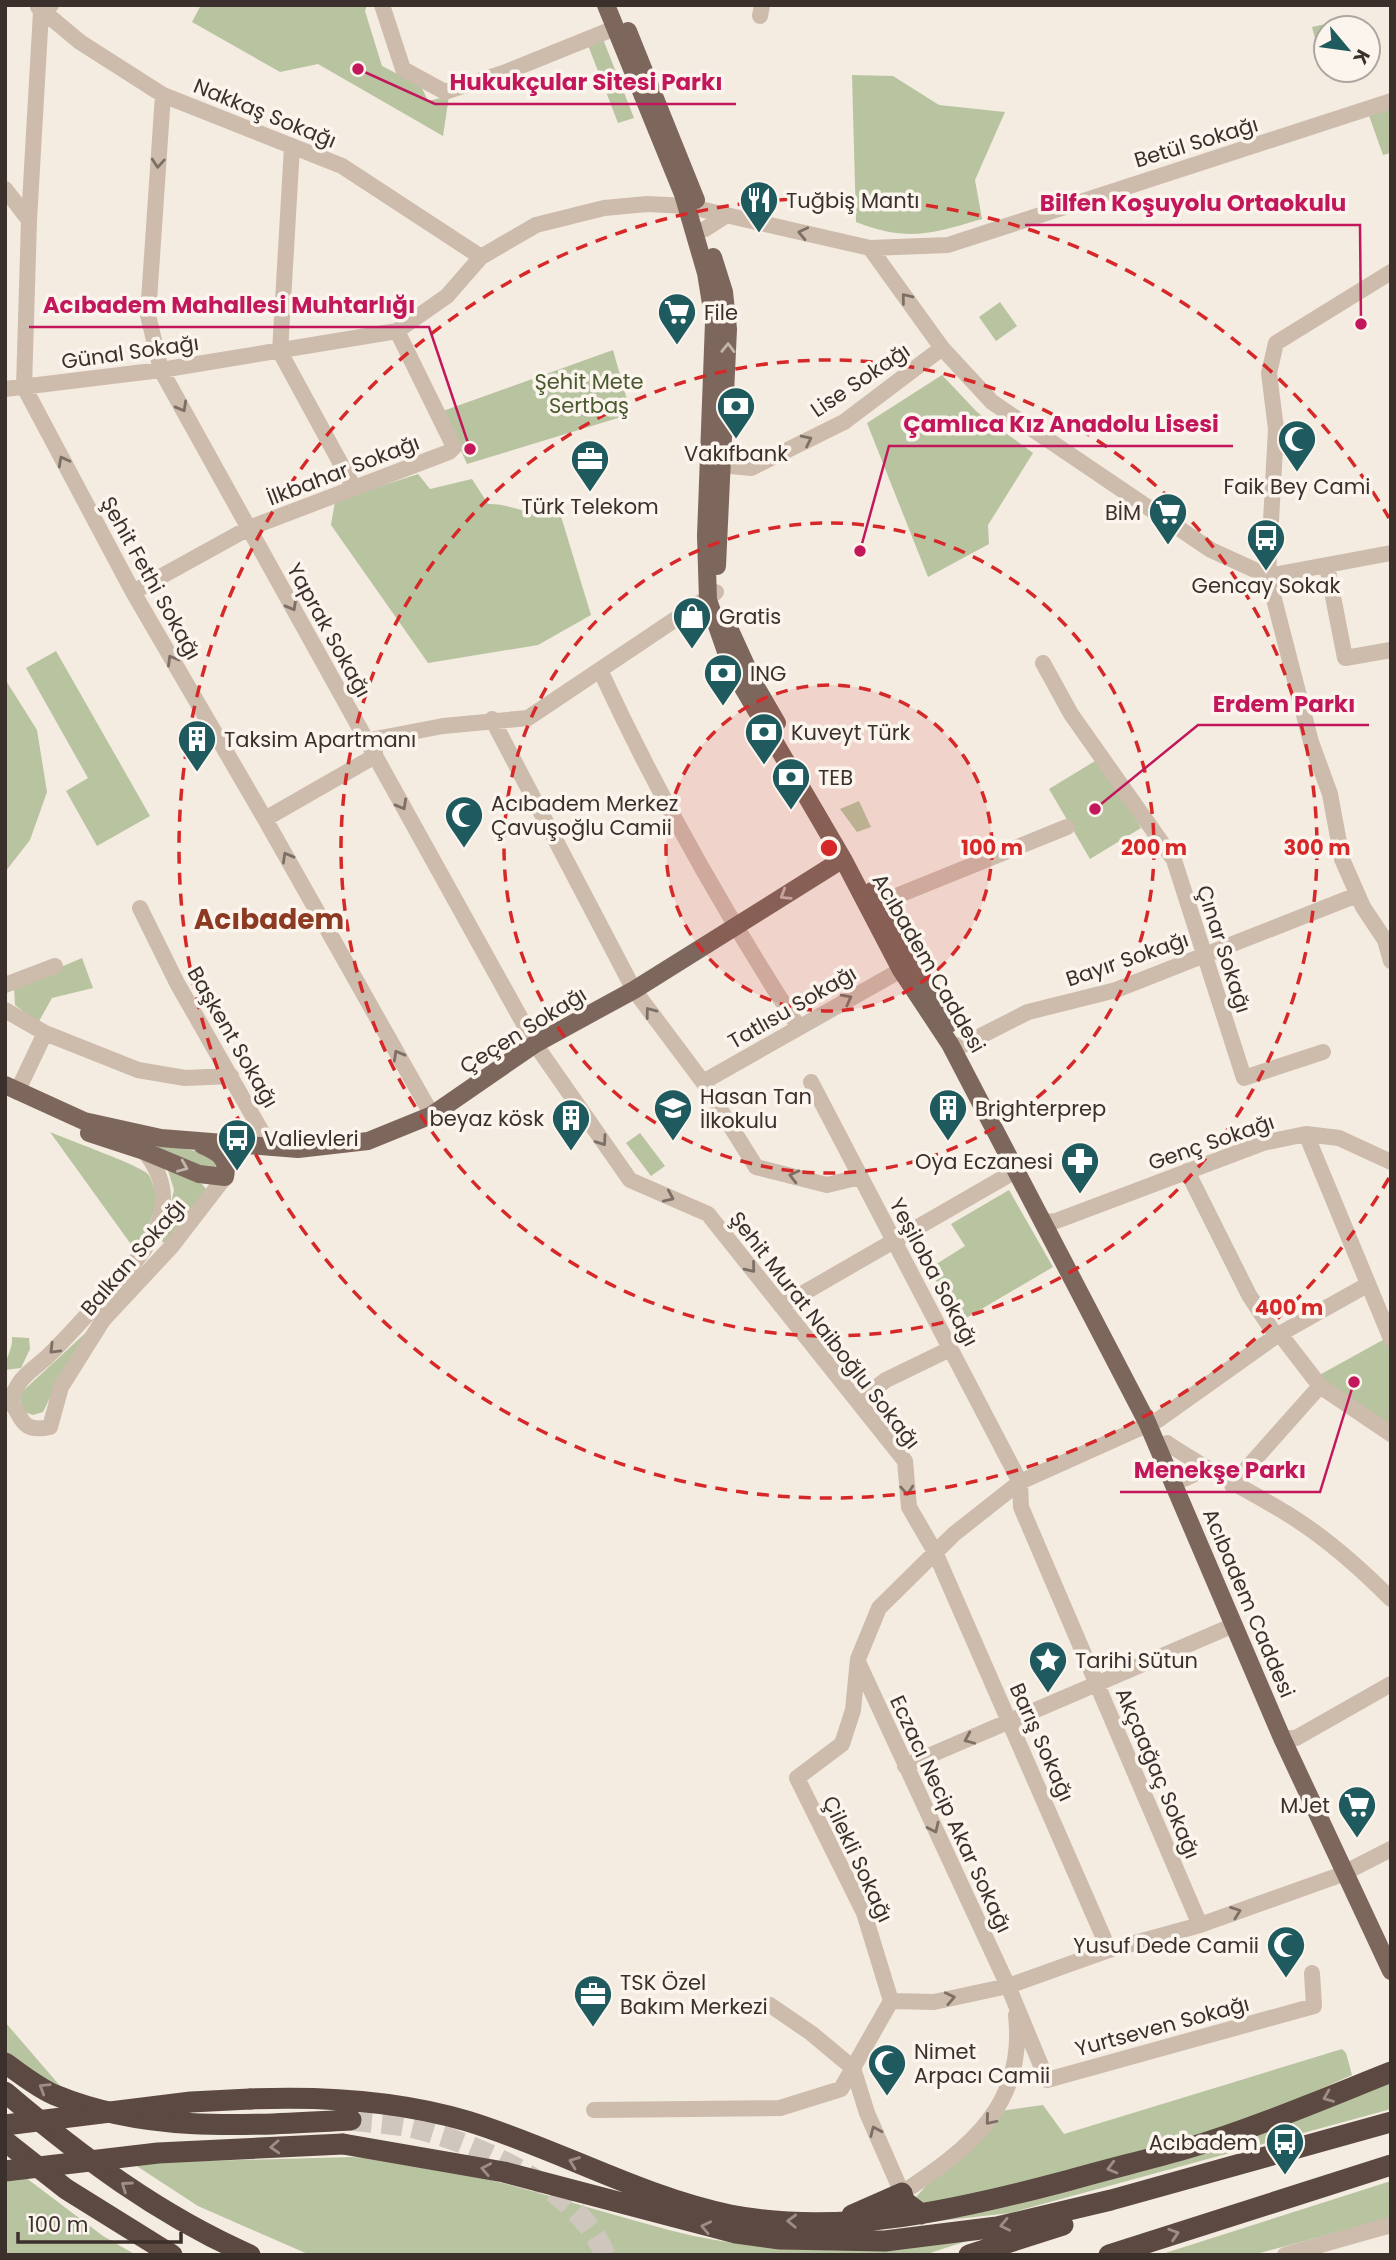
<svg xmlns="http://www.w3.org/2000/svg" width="1396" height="2260" viewBox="0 0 1396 2260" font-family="Poppins,sans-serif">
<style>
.green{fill:#b8c4a0}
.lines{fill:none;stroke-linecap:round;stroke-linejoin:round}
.highway-tunnel{stroke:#cfc6bd;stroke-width:21;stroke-dasharray:21 10;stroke-linecap:butt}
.minor{stroke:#cdbbac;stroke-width:16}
.major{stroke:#7d675c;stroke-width:18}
.highway{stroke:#5c4a42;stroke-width:21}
.highway-bridge{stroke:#5c4a42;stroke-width:21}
.oneway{stroke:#7d6f65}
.oneway2{stroke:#c2b5ac}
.oneway3{stroke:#9c8e87}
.ring{fill:none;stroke:#d62828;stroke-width:3.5;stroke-dasharray:12 9}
.labels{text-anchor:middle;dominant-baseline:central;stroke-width:7;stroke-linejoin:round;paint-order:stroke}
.street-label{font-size:21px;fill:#3b302b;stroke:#fbf5ee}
.poi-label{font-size:21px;fill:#3b302b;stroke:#fbf5ee;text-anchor:start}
.park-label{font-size:21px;fill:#4a5a2e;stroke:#fbf5ee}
.district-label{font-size:28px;font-weight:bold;fill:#8c3b22;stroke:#fbf5ee}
.centre{fill:#d62828;stroke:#fbf5ee;stroke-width:3.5}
.ring-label{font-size:21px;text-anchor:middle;font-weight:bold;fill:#d62828;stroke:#fbf5ee;stroke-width:7;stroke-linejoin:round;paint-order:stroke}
.leader{fill:none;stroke:#c2185b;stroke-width:2.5}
.callout-dot{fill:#c2185b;stroke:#fbf5ee;stroke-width:2.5}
.callout-label{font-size:23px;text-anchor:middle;font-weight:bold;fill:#c2185b;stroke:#fbf5ee;stroke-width:7;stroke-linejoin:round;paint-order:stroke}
</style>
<rect width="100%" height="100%" fill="#f4ebe1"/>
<!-- green -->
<path class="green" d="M201 5H367L365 11 382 66 421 86 428 101 449 96 443 136 318 64 280 72 192 22Z
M1339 21 1341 28H1326V60L1321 61 1312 27Z
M601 34 634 118 618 123 586 40Z
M852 75 893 76 939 105 1005 112 975 180 982 219C931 234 908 242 856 222Z
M1391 100V153L1383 155 1367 110Z
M1000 302 1017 326 996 341 979 317Z
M613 350 631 414 467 464 443 411Z
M942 375 977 412 1033 453 988 525 989 544 928 577 867 423Z
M418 474 430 489 472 479 488 504C512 503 536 520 560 513L591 615 538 645 428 663 331 525 335 501Z
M56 651 150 816 97 846 66 791 88 778 26 668Z
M5 679 37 730 47 792 30 840 5 872Z
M1100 758 1141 828 1090 859 1049 789Z
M859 801 871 827 857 832 840 809Z
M82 958 93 988 52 998 38 1023 15 1005 14 987Z
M50 1132C66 1139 141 1166 148 1174 153 1181 155 1193 158 1201L138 1254Z
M106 1133 210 1154 217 1160 214 1173Z
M640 1133 665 1166 651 1176 626 1143Z
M167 1167 202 1184 210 1194 166 1243 162 1242 174 1190Z
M1009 1190 1053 1267 956 1324 930 1268 965 1246 951 1224Z
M93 1326 62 1373 43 1412 33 1415 24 1412 19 1397 25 1389Z
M1390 1336 1391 1339V1434L1314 1378Z
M12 1337 29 1338 30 1349 21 1368 5 1370C5 1357 13 1350 12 1337Z
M5 2022 61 2087 5 2057Z
M1342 2049 1346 2053 1352 2075 1255 2118 1126 2158 925 2205 916 2197 993 2112 1043 2105 1064 2134Z
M1391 2079V2109L1010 2213 886 2227Z
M352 2157C460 2163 565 2203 669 2230 769 2256 869 2254 970 2240L924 2255H310L198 2206 132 2163Z
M5 2162 103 2236 136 2255H5Z
M1391 2181V2218L1252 2255H1159Z"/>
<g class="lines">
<!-- highway-tunnel -->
<path class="highway-tunnel" d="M351 2120C370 2123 391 2123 410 2127 476 2142 580 2189 605 2255"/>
<!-- minor -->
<path class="minor" d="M51 5 41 12 29 220 24 387 133 592 265 819 432 1115
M382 5 403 69 445 92 506 72 615 28
M38 7 80 42 163 95 342 166 481 257
M760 16 762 5
M163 95 148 315 161 370 535 1044 630 1180 708 1214 905 1461 909 1507 935 1552 1109 1950
M292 147 280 352 353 486
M5 189 29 220
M705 229 727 215
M870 248 942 348 992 402 1211 550 1268 576
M1391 272 1276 343 1269 373 1276 429 1268 576 1311 742 1330 794 1342 859 1363 907 1385 940 1391 961
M5 389 161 370 397 331 447 296 481 257 536 225 604 208 647 204 687 206 870 248 948 245 1391 101
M721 465 751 468 844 422 942 348
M1327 566 1345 658 1391 650
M1268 576 1391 553
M133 592 249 528 449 452 454 447 397 331
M1043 663 1071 714 1174 860 1244 1078 1323 1052
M600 670C657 793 724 912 798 1026
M492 719 634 990 703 1082 756 1167 827 1185 860 1177
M265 819 375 756V739L443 726 528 718 716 592
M879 903 1067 827
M140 908 177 983 271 1148
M5 985 55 966
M5 1010 45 1033
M950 1044 961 1046 1028 1012 1116 990 1357 895
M703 1082 901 970
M811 1082 1020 1482 1021 1507 1200 1925
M17 1092 45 1033 138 1070 185 1078 231 1076
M1306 1134 1391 1339
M1187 1171 1249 1295 1276 1336 1283 1338 1320 1386 1391 1434
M1044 1222 1056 1221 1263 1143 1306 1134 1339 1138 1391 1162
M781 1306 1017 1170
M5 1395C24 1414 17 1434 50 1427L61 1387 103 1320 171 1247 225 1177
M858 1401 886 1380 950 1349
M11 1402C17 1378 30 1372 47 1357 65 1340 82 1320 99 1302 139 1258 192 1210 144 1151
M1167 1443C1209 1472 1254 1492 1297 1520 1331 1542 1362 1570 1391 1599
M1184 1479 1205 1469
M1232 1485 1320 1386
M859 1664 1008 1986 1047 2080 1314 2006 1312 1973
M1282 1738H1296L1391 1684
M905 1766 1234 1625
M891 2001 934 2002 1008 1986 1109 1950 1200 1925 1340 1875 1391 1849
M770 2005 811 2033 853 2068
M853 2068 867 2113 902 2193C970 2148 1026 2105 1016 2015
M594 2110 780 2108 841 2089 891 2001 864 1913 797 1778 842 1744 853 1710 858 1659 879 1608 954 1534 1020 1482 1158 1420 1276 1336 1367 1285
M1285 2255 1391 2225"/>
<!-- major -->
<path class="major" d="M606 5 683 194 706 273 714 322 706 536 708 600 732 669 843 859 901 970 950 1044 1147 1422 1282 1738 1391 1971
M628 31 696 200
M713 257 724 292 728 329 717 566
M724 617 755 685 777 723
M872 891 949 1024
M5 1085 84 1121 161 1138 298 1149 368 1141 432 1115 535 1044 634 990 843 859
M89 1133 144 1151 199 1174 225 1177
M202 1145C218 1152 229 1158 225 1177"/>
<!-- highway -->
<path class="highway" d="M5 2063C21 2074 38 2088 55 2095 149 2134 252 2125 351 2120
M5 2092C80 2156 159 2215 250 2255
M250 2099C323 2096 396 2100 467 2121 556 2148 639 2196 730 2215 843 2237 961 2209 1070 2180 1108 2169 1147 2160 1185 2149 1255 2128 1323 2099 1391 2072
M5 2141 66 2189 172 2255
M343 2144 504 2172 736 2233 780 2239 885 2241 997 2227 1111 2200 1391 2122
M852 2215 902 2193 904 2201 921 2214
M969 2255 1063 2225
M1109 2255 1391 2165"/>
<!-- highway-bridge -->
<path class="highway-bridge" d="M5 2125 191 2102 250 2099
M5 2171 158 2153 343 2144"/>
</g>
<!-- one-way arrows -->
<defs><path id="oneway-chevron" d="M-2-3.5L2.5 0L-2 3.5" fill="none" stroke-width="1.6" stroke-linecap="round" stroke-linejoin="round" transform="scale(1.75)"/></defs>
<g class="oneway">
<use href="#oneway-chevron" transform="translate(158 163) rotate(94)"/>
<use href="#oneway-chevron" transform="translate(803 233) rotate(-167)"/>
<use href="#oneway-chevron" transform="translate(906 298) rotate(-129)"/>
<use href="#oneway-chevron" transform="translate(182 407) rotate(61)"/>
<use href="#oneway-chevron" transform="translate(807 440) rotate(-26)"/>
<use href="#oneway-chevron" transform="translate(63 461) rotate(-118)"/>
<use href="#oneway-chevron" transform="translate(292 606) rotate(61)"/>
<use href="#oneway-chevron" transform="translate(172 660) rotate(-120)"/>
<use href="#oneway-chevron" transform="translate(402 805) rotate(61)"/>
<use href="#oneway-chevron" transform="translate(287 857) rotate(-119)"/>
<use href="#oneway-chevron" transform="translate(847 999) rotate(-28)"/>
<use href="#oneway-chevron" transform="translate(650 1012) rotate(-127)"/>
<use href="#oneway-chevron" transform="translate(398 1055) rotate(-119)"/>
<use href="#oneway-chevron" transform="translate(602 1141) rotate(55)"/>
<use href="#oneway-chevron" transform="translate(794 1176) rotate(-166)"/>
<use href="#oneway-chevron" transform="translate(669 1197) rotate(24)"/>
<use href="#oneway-chevron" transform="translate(751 1268) rotate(51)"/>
<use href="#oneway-chevron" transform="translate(54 1349) rotate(135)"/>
<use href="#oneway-chevron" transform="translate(907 1490) rotate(86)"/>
<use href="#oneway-chevron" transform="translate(969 1739) rotate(157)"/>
<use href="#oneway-chevron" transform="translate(934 1828) rotate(65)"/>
<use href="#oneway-chevron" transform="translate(1236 1912) rotate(-20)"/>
<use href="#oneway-chevron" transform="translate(950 1998) rotate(-12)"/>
<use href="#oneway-chevron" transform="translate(990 2120) rotate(130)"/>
<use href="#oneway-chevron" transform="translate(875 2131) rotate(-114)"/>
</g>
<g class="oneway2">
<use href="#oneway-chevron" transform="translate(728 348) rotate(-89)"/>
<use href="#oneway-chevron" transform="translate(785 895) rotate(148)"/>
<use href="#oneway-chevron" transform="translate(183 1167) rotate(23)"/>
</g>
<g class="oneway3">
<use href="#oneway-chevron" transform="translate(44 2088) rotate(-148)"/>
<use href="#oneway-chevron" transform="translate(1328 2097) rotate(158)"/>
<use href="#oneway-chevron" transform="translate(275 2147) rotate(177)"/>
<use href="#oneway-chevron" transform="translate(574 2162) rotate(-159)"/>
<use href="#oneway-chevron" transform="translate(1112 2168) rotate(165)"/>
<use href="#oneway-chevron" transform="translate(486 2169) rotate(-169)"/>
<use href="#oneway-chevron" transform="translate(126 2186) rotate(-145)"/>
<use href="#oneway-chevron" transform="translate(792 2221) rotate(-178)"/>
<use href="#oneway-chevron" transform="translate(1005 2225) rotate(168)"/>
<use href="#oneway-chevron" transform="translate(706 2227) rotate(-168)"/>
<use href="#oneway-chevron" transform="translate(1174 2234) rotate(-18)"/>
</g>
<!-- distance rings -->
<circle cx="829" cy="848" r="163" fill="#d62828" fill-opacity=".12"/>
<g class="ring">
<circle cx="829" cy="848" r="163"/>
<circle cx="829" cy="848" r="325"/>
<circle cx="829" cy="848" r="488"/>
<path d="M1389 1178A650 650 0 1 1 1389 518"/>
</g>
<!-- icons -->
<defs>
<g id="restaurant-pin" transform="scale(2.0125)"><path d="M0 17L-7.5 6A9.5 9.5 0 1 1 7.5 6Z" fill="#1f5a5e" stroke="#fbf5ee"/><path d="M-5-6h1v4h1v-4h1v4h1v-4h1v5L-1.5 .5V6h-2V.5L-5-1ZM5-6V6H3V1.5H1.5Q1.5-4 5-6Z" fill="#fff"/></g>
<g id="supermarket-pin" transform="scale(2.0125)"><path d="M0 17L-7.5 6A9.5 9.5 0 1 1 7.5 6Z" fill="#1f5a5e" stroke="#fbf5ee"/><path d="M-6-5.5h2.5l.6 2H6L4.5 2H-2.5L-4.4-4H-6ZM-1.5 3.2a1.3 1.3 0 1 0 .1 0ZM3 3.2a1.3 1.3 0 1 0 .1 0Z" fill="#fff"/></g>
<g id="bank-pin" transform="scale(2.0125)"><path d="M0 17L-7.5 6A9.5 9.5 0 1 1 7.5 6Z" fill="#1f5a5e" stroke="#fbf5ee"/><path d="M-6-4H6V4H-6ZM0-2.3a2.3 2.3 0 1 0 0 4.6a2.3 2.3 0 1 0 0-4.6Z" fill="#fff"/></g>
<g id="mosque-pin" transform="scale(2.0125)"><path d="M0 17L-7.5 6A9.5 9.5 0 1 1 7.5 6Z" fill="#1f5a5e" stroke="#fbf5ee"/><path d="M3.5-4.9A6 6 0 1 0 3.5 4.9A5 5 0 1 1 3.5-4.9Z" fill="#fff"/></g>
<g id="office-pin" transform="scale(2.0125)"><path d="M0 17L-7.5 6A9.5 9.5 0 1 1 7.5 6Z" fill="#1f5a5e" stroke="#fbf5ee"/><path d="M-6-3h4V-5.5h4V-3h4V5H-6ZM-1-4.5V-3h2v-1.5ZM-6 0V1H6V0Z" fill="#fff"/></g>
<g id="bus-pin" transform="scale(2.0125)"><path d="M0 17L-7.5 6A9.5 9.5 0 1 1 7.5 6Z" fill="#1f5a5e" stroke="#fbf5ee"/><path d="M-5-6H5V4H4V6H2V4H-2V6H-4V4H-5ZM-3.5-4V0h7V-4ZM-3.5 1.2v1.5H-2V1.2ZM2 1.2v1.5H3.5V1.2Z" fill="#fff"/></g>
<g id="shop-pin" transform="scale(2.0125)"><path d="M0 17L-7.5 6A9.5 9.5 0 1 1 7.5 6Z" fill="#1f5a5e" stroke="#fbf5ee"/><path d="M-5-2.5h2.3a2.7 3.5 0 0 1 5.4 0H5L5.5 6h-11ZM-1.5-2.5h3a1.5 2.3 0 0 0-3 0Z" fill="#fff"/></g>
<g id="building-pin" transform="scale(2.0125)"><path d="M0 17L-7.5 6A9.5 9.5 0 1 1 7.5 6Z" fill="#1f5a5e" stroke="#fbf5ee"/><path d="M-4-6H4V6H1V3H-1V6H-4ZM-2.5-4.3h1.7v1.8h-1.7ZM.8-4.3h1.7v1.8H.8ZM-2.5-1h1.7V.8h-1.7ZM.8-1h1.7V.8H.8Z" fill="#fff"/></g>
<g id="school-pin" transform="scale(2.0125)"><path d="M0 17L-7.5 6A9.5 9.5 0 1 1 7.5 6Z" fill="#1f5a5e" stroke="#fbf5ee"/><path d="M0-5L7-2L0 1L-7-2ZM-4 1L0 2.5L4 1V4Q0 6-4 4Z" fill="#fff"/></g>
<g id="pharmacy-pin" transform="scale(2.0125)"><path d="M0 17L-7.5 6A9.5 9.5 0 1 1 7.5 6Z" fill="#1f5a5e" stroke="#fbf5ee"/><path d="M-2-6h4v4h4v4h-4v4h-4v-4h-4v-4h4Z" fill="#fff"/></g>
<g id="sight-pin" transform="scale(2.0125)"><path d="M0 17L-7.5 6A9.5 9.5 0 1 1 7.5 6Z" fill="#1f5a5e" stroke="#fbf5ee"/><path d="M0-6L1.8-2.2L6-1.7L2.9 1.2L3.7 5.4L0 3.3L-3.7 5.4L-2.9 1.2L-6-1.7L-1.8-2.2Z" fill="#fff"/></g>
</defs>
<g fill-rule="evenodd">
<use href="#restaurant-pin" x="759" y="200"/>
<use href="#supermarket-pin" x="677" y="312"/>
<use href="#bank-pin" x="736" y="406"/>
<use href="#mosque-pin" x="1297" y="439"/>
<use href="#office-pin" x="590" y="459"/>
<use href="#supermarket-pin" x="1168" y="512"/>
<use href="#bus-pin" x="1266" y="538"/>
<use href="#shop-pin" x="692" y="616"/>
<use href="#bank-pin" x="723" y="673"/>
<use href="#bank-pin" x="764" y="732"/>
<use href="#building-pin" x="197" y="739"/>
<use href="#bank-pin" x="791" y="777"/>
<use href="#mosque-pin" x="464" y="815"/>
<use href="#school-pin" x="673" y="1108"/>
<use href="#building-pin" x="948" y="1108"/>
<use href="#building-pin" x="571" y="1118"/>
<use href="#bus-pin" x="237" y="1138"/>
<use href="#pharmacy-pin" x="1080" y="1161"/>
<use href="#sight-pin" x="1048" y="1660"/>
<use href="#supermarket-pin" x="1357" y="1805"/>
<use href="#mosque-pin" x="1286" y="1945"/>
<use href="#office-pin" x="593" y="1994"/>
<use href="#mosque-pin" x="887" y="2063"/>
<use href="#bus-pin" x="1285" y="2142"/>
</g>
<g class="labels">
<!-- street labels -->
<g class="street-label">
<text transform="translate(265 113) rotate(22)">Nakkaş Sokağı</text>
<text transform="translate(1196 142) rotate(-17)">Betül Sokağı</text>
<text transform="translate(130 352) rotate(-8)">Günal Sokağı</text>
<text transform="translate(860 380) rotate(-34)">Lise Sokağı</text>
<text transform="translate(343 470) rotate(-21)">İlkbahar Sokağı</text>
<text transform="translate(151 578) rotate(61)">Şehit Fethi Sokağı</text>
<text transform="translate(329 630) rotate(61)">Yaprak Sokağı</text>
<text transform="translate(1224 949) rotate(72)">Çınar Sokağı</text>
<text transform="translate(1127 959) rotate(-19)">Bayır Sokağı</text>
<text transform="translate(929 963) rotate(60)">Acıbadem Caddesi</text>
<text transform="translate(792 1007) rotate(-30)">Tatlısu Sokağı</text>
<text transform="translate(523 1030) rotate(-32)">Çeçen Sokağı</text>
<text transform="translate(233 1037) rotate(60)">Başkent Sokağı</text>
<text transform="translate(1211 1142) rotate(-19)">Genç Sokağı</text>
<text transform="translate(133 1257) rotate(-49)">Balkan Sokağı</text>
<text transform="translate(934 1272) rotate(62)">Yeşiloba Sokağı</text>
<text transform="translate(825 1330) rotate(52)">Şehit Murat Naiboğlu Sokağı</text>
<text transform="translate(1249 1603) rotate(67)">Acıbadem Caddesi</text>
<text transform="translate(1042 1742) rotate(66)">Barış Sokağı</text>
<text transform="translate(1158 1773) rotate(67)">Akçaağaç Sokağı</text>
<text transform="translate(951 1814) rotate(65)">Eczacı Necip Akar Sokağı</text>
<text transform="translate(858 1859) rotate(65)">Çilekli Sokağı</text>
<text transform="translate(1162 2026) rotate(-15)">Yurtseven Sokağı</text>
</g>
<!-- poi labels -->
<g class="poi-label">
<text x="786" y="200">Tuğbiş Mantı</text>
<text x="704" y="312">File</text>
<text x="736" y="453" text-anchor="middle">Vakıfbank</text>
<text x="1297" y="486" text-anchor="middle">Faik Bey Cami</text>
<text x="590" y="506" text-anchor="middle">Türk Telekom</text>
<text x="1141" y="512" text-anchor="end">BİM</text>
<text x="1266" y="585" text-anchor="middle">Gencay Sokak</text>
<text x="719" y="616">Gratis</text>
<text x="750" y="673">ING</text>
<text x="791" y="732">Kuveyt Türk</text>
<text x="224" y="739">Taksim Apartmanı</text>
<text x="818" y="777">TEB</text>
<text x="491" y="803">Acıbadem Merkez<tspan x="491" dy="24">Çavuşoğlu Camii</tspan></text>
<text x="700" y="1096">Hasan Tan<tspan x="700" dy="24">İlkokulu</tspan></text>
<text x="975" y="1108">Brighterprep</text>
<text x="544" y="1118" text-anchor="end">beyaz kösk</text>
<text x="264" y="1138">Valievleri</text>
<text x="1053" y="1161" text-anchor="end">Oya Eczanesi</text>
<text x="1075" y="1660">Tarihi Sütun</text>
<text x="1330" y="1805" text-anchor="end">MJet</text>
<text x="1259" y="1945" text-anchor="end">Yusuf Dede Camii</text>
<text x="620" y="1982">TSK Özel<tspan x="620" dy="24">Bakım Merkezi</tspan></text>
<text x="914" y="2051">Nimet<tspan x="914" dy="24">Arpacı Camii</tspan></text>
<text x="1258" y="2142" text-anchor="end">Acıbadem</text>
</g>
<!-- park labels -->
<g class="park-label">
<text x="589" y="381">Şehit Mete<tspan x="589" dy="24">Sertbaş</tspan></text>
</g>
<!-- district labels -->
<g class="district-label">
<text x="269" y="919">Acıbadem</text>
</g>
</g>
<circle cx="829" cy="848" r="10" class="centre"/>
<g class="ring-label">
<text x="992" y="855">100 m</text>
<text x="1154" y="855">200 m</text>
<text x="1317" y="855">300 m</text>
<text x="1289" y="1315">400 m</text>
</g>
<!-- callouts -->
<path class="leader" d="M358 69L435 104H736M1361 324L1360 225H1025M470 449L429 327H29M860 551L889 446H1233M1095 809L1198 725H1369M1354 1382L1320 1492H1120"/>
<g class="callout-dot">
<circle cx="358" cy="69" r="7"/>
<circle cx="1361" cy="324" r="7"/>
<circle cx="470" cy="449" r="7"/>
<circle cx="860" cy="551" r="7"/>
<circle cx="1095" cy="809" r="7"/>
<circle cx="1354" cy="1382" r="7"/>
</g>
<g class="callout-label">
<text x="586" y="90">Hukukçular Sitesi Parkı</text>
<text x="1193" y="211">Bilfen Koşuyolu Ortaokulu</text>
<text x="229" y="313">Acıbadem Mahallesi Muhtarlığı</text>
<text x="1061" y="432">Çamlıca Kız Anadolu Lisesi</text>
<text x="1284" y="712">Erdem Parkı</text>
<text x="1220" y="1478">Menekşe Parkı</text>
</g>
<!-- border -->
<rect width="1396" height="2260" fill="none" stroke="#3b302b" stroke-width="14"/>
<!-- north arrow -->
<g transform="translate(1347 49) rotate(119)"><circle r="33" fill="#fbf5ee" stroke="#aea6a0" stroke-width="2"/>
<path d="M0-5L12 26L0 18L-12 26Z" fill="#1f5a5e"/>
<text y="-10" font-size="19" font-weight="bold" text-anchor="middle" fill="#3b302b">K</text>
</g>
<!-- scale -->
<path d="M18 2232v10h163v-10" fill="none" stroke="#3b302b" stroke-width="3.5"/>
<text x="28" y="2232" font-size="21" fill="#3b302b" stroke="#fbf5ee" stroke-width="5" paint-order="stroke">100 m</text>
</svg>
